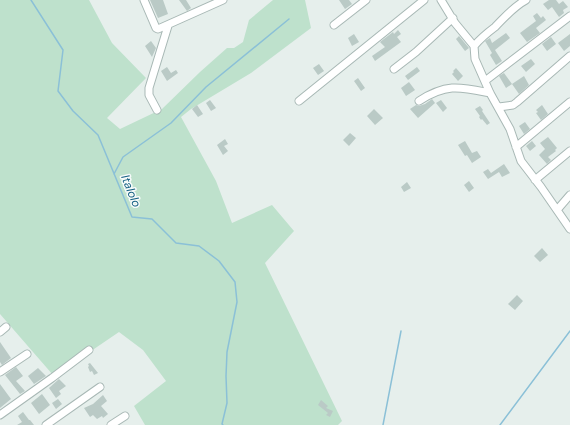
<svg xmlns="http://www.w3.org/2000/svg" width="570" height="425" viewBox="0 0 570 425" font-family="'DM Sans',sans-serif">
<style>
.green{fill:#bee1cc}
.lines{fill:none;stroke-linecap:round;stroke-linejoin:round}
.stream{stroke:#8bc0d7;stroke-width:1.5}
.building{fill:#bacac6}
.minor-casing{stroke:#a8b8b5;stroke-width:9}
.minor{stroke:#fff;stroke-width:7}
.labels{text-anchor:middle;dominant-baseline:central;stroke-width:3;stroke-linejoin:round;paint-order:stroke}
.water-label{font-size:12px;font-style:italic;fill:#186284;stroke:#f7fbfa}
</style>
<rect width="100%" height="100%" fill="#e6efec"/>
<!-- green -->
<path class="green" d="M0 0H89L112 43 146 78 107 118 120 129 162 109 200 72 227 48H234L243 42 249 20 273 0H305L311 28 251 73 191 109 181 117 216 181 232 223 272 205 294 231 265 263 342 421 338 425H145L134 406 166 381 143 350 119 332 69 366 53 375 0 314Z"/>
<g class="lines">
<!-- stream -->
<path class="stream" d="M31 0 63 50 58 91 73 111 98 135 132 217 152 219 176 243 199 246 219 261 235 282 237 302 227 352 226 376 227 403 222 424 223 425
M114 174 123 157 171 123 206 87 289 19
M383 425 401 331
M500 425 570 331"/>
</g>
<!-- building -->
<path class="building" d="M150 0H163L168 14 158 18Z
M179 0H186L191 8 187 11Z
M339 0H349L352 4 345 9Z
M549 0H556L559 4 563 1 568 7 563 10 564 13 559 17 552 7 548 10 543 4Z
M537 13 541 18 543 16 546 20 536 28 540 33 527 42 520 33 536 21 533 16Z
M398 30 401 34 397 37 401 42 375 61 372 56 385 47 380 42 393 32 394 34Z
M506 33 510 38 495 50 502 61 496 65 490 55 492 53 485 41 490 38 492 43Z
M354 34 359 42 352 46 348 38Z
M570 34V46L564 51 558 43Z
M459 36 469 48 465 51 456 39Z
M551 37 556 44 547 51 542 44Z
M151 41 156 48 152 57 145 46Z
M531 59 535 64 526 72 521 66Z
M319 64 324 71 318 75 313 68Z
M167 67 171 73 176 70 178 73 167 81 161 71Z
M417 67 420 71 408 80 405 76Z
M456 68 463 76 458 81 452 74 454 72 453 71Z
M504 73 512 84 506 88 499 76Z
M524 76 529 85 519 94 512 84Z
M358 78 365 88 361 91 354 81Z
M409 82 415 90 406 96 401 88Z
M432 99 435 103 418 118 410 109 416 105 419 106 425 104Z
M210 100 216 108 211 111 206 103Z
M441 100 447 108 443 112 436 103Z
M197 105 203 114 198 117 192 109Z
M542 105 548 114 541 120 536 113 538 112 536 110Z
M480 106 483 110 482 111 490 123 487 125 482 119 481 120 479 117 480 116 475 109Z
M374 109 383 118 375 125 367 116Z
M525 122 530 129 524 134 519 126Z
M350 133 356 138 349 146 343 140Z
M548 137 557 148 555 150 556 151 548 157 551 160 547 164 539 155 545 149 540 143Z
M225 139 228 144 224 146 228 151 223 155 217 145Z
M465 141 472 153 477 151 481 157 472 163 467 155 465 156 458 145Z
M532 141 536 146 530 151 526 146Z
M504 164 510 173 502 177 499 172 488 179 483 172 488 169 491 173Z
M469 181 474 188 469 192 464 185Z
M407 182 411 188 404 192 401 187Z
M542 248 548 255 540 262 534 256Z
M517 295 523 301 515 310 508 304Z
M0 342 11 358 2 365 0 362Z
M90 363 98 373 94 375 92 371 90 372 88 367 89 366 88 364Z
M16 367 23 376 16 381 25 391 20 394 5 375Z
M38 368 46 376 34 384 28 376Z
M59 379 66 386 59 391 61 394 56 398 49 388Z
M0 384 11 399 0 408Z
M42 394 50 405 39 414 31 403Z
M103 395 107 401 101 406 108 414 103 418 102 416 97 419 93 415 90 417 84 408 93 404Z
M58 399 62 404 56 409 52 403Z
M321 400 328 406 326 408 333 411 330 417 326 415 328 413 318 405Z
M23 412 29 420H30L34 425H17L22 422 18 416Z"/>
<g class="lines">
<!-- minor casing -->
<g class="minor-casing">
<path id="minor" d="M144 0 156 28 158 29 223 0
M441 0 455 23 474 46 475 59 490 93 510 129 521 161 541 187 570 229
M334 25 366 0
M474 46C480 39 487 33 495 27 505 17 513 7 526 0
M394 69 416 52 453 18
M485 81 570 16
M299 101 424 0
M419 101C447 83 460 87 490 93
M499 107 513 105 517 102 570 56
M157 110 149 95V88L168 26
M516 147 570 102
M535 180 570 151
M557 210 570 195
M0 332 6 327
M0 372 27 354
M0 415 52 378 89 350
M46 425 100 387
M111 425 125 416"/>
</g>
<!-- minor -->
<use href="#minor" class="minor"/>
</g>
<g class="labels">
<!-- water labels -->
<g class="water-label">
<text transform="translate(131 191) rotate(68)">Italolo</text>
</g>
</g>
</svg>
